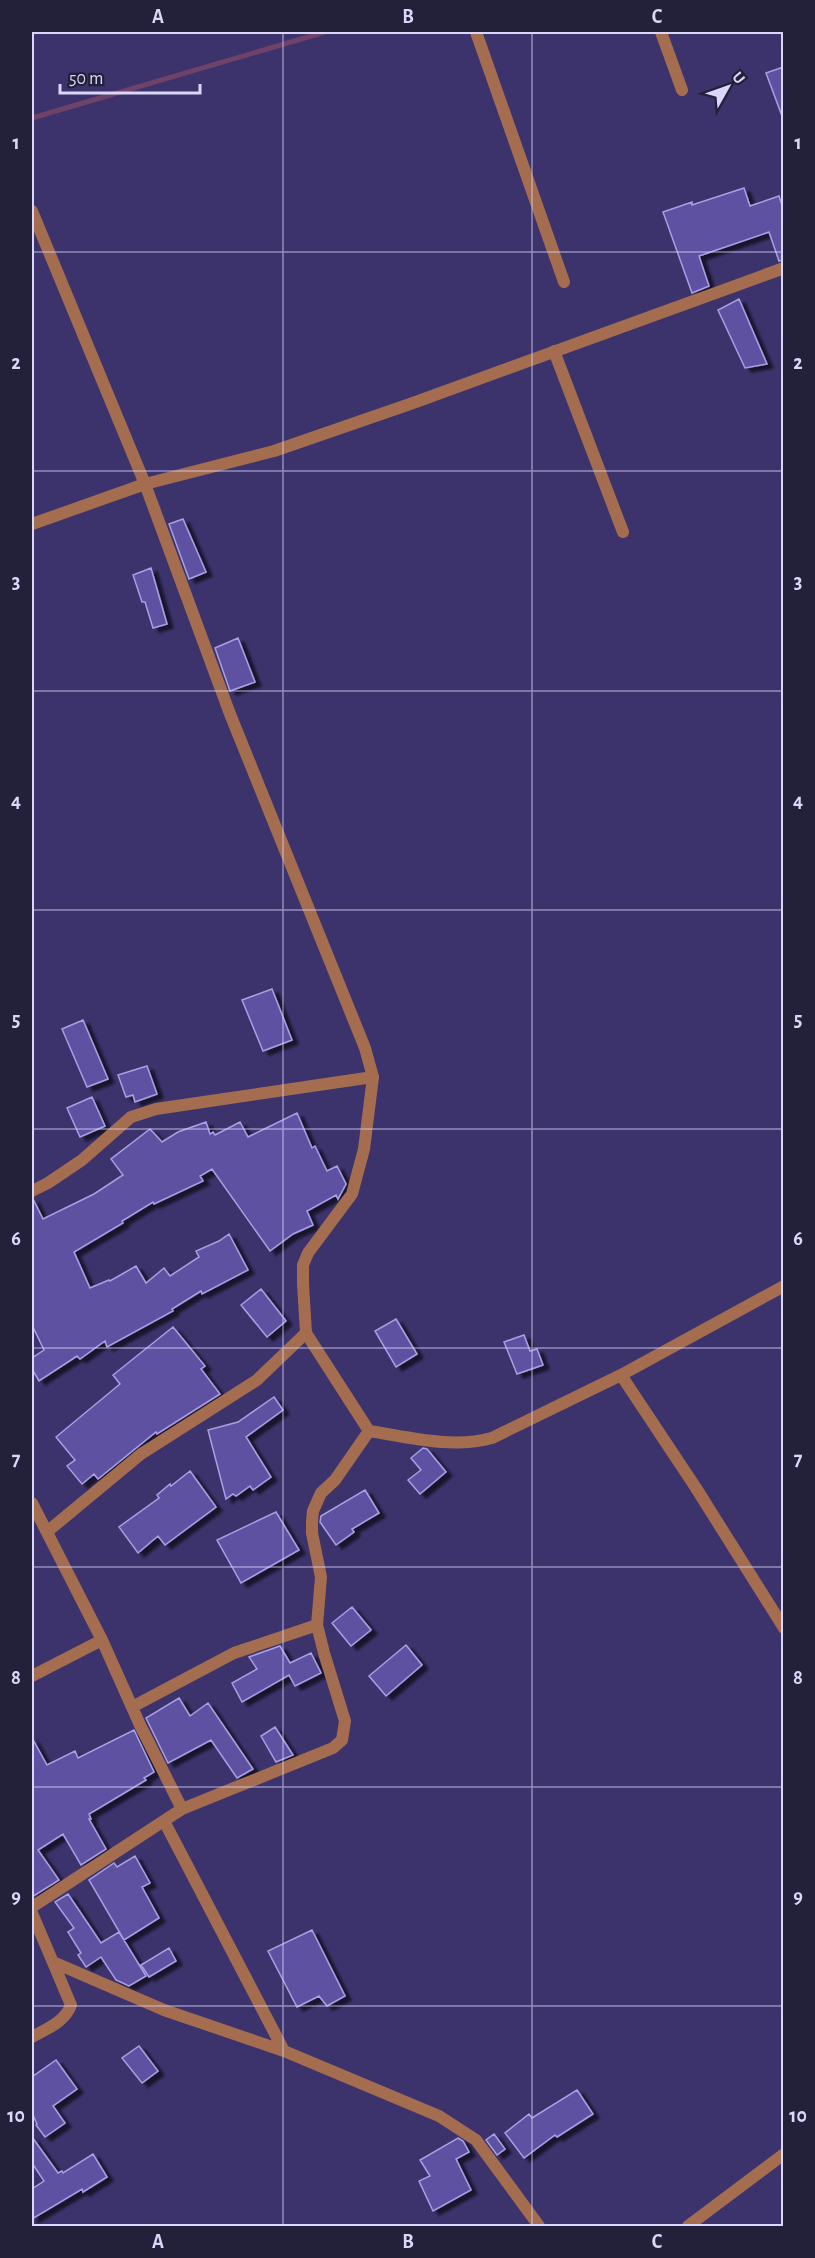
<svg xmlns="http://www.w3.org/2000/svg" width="815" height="2258" viewBox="0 0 815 2258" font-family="'Alegreya Sans',sans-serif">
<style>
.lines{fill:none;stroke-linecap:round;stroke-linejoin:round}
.stream{stroke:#6f4269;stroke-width:5}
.building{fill:#5f51a2;stroke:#a7a0e3;stroke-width:1.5;filter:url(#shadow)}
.minor{stroke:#a56d4f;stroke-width:12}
.tertiary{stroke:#a56d4f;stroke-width:12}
.grid{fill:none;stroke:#dad7fb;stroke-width:1.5;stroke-opacity:0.55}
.neatline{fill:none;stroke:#dad7fb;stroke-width:2}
.grid-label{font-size:20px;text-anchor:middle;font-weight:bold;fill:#dad7fb}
</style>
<defs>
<filter id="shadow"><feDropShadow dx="6" dy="4" stdDeviation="1.5" flood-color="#0009"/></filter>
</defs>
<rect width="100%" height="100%" fill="#3c336c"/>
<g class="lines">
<!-- stream -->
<path class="stream" d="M32 118 325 32"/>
</g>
<!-- building -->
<path class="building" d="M783 67V116H782L766 73Z
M744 188 750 206 779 196 783 208V260L779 261 769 232 699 256 709 286 692 293 663 212 692 202V205Z
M739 299 767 364 745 368 718 310Z
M183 519 206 572 189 579 169 524Z
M151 568 167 624 153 628 145 602H142L133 575Z
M238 638 255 682 230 691 215 648Z
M272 989 292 1040 263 1051 242 1000Z
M83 1020 108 1079 87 1087 62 1029Z
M147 1066 157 1094 135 1102 133 1095 126 1097 118 1075Z
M92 1097 105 1126 80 1137 67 1108Z
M297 1113 312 1148 315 1146 327 1171 337 1166 346 1184 338 1199 336 1195 307 1211 313 1225 293 1234 270 1251 212 1169 200 1176 203 1181 154 1204 153 1202 122 1221 123 1223 74 1252 90 1288 109 1280 110 1281 136 1266 146 1283 164 1268 170 1276 199 1257 196 1251 219 1241 229 1234 248 1270 202 1294 201 1291 172 1309 173 1311 107 1347 105 1341 80 1359 77 1356 39 1381 32 1369V1358L44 1350 32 1325V1199H33L43 1219 94 1194 123 1175 111 1159 150 1129 162 1142 178 1132 206 1122 210 1134 213 1132 215 1135 240 1122 248 1137Z
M261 1289 286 1321 267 1337 241 1305Z
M396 1319 417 1354 396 1367 375 1331Z
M173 1327 205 1366 201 1369 220 1394 157 1434 156 1432 98 1479 94 1474 82 1484 67 1466 75 1460 56 1437 120 1384 113 1375Z
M524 1335 530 1351 537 1349 543 1365 517 1374 504 1342Z
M274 1397 283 1410 246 1437 271 1477 253 1490 250 1486 236 1496 233 1494 226 1499 208 1430 238 1422Z
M423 1448 427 1449 446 1472 420 1494 408 1480 421 1470 411 1458Z
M190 1471 216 1507 165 1545 158 1536 138 1553 119 1527 159 1498 157 1495 170 1484 171 1486Z
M365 1490 379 1513 352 1529 354 1532 336 1545 320 1522 321 1516Z
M276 1512 299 1550 241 1583 217 1540Z
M352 1607 371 1630 351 1646 332 1623Z
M406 1645 422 1665 386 1696 369 1676Z
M280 1646 290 1663 311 1653 321 1673 295 1686 289 1675 242 1702 232 1683 257 1669 249 1657Z
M179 1698 190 1716 208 1703 253 1769 237 1778 211 1740 168 1763 146 1718Z
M275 1727 293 1755 276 1762 261 1736Z
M134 1730 154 1772 144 1778 146 1780 89 1814 91 1819H89L106 1849 81 1865 63 1834 38 1850 59 1880 32 1897V1738L47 1765 75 1751 78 1758Z
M135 1856 150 1883 142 1887 159 1918 124 1940 89 1880 114 1863 117 1867Z
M68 1894 101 1943 119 1932 146 1976 129 1986 116 1980 101 1957 86 1967 78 1955 81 1953 68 1932 74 1928 55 1902Z
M312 1930 345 1996 327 2006 319 1996 297 2007 268 1951Z
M169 1948 176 1961 149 1977 141 1965Z
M139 2046 158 2071 142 2083 122 2058Z
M56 2060 77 2089 53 2106 65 2123 45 2137 36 2125 37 2124 32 2113V2077Z
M577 2090 593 2114 557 2137 555 2135 524 2158 505 2133 529 2114 532 2118Z
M494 2134 505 2149 497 2155 486 2140Z
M32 2137 58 2173 62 2171 63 2173 93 2154 107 2177 83 2192 82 2189 32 2219V2189L44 2181 32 2163Z
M458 2138 463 2141 469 2152 456 2159 471 2190 433 2211 419 2181 430 2176 420 2160Z"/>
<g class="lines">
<!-- minor -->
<path class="minor" d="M476 32 564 282
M661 32 682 90
M32 211 145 484 230 714 365 1048 373 1077 364 1149 352 1194 308 1253 303 1265V1284L306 1333 369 1431C409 1437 452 1449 492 1438L621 1375 696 1488 784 1628
M554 351 623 532
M32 524 145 484 274 451 413 403 784 268
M621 1375 784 1286
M32 1503 102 1640 140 1725 182 1809
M48 1531 141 1454 257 1380 306 1333
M32 1676 102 1640
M132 1707 234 1653 317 1625
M164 1821 284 2051 439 2116 476 2140 539 2226
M32 1907 182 1809 333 1748 342 1740 345 1721 324 1653 317 1625 321 1577 312 1533V1521L313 1511 321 1493 335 1480 369 1431
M32 1913 71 2005C65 2022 46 2029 32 2037
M53 1962 164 2010 284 2051
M688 2226 784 2154"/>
<!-- tertiary -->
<path class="tertiary" d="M32 1191 48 1183 82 1160 131 1117 156 1109 373 1077"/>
</g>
<!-- grid -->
<path class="grid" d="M283 32V2226M532 32V2226M32 252H784M32 471H784M32 691H784M32 910H784M32 1129H784M32 1348H784M32 1567H784M32 1787H784M32 2006H784"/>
<!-- border -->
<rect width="815" height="2258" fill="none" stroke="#23203a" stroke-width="66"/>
<!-- north arrow -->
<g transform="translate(728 87) rotate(50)" stroke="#23203a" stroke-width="4.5" paint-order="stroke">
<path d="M0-4.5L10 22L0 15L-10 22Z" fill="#dad7fb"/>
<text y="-9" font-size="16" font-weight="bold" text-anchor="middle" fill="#dad7fb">U</text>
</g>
<!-- scale -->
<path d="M60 84v9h140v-9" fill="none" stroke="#dad7fb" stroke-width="3"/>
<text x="69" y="84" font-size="18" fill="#dad7fb" stroke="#23203a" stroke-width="4.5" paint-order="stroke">50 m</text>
<rect x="33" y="33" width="749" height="2192" class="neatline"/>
<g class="grid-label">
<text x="158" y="23">A</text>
<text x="408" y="23">B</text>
<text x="657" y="23">C</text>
<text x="16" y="149">1</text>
<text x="798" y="149">1</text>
<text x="16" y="369">2</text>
<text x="798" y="369">2</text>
<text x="16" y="588">3</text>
<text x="798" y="588">3</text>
<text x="16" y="807">4</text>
<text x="798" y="807">4</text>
<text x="16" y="1026">5</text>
<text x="798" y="1026">5</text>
<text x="16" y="1245">6</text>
<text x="798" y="1245">6</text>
<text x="16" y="1465">7</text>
<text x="798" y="1465">7</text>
<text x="16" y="1684">8</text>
<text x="798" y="1684">8</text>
<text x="16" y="1903">9</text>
<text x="798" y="1903">9</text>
<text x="16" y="2122">10</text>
<text x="798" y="2122">10</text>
<text x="158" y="2248">A</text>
<text x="408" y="2248">B</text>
<text x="657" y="2248">C</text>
</g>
</svg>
